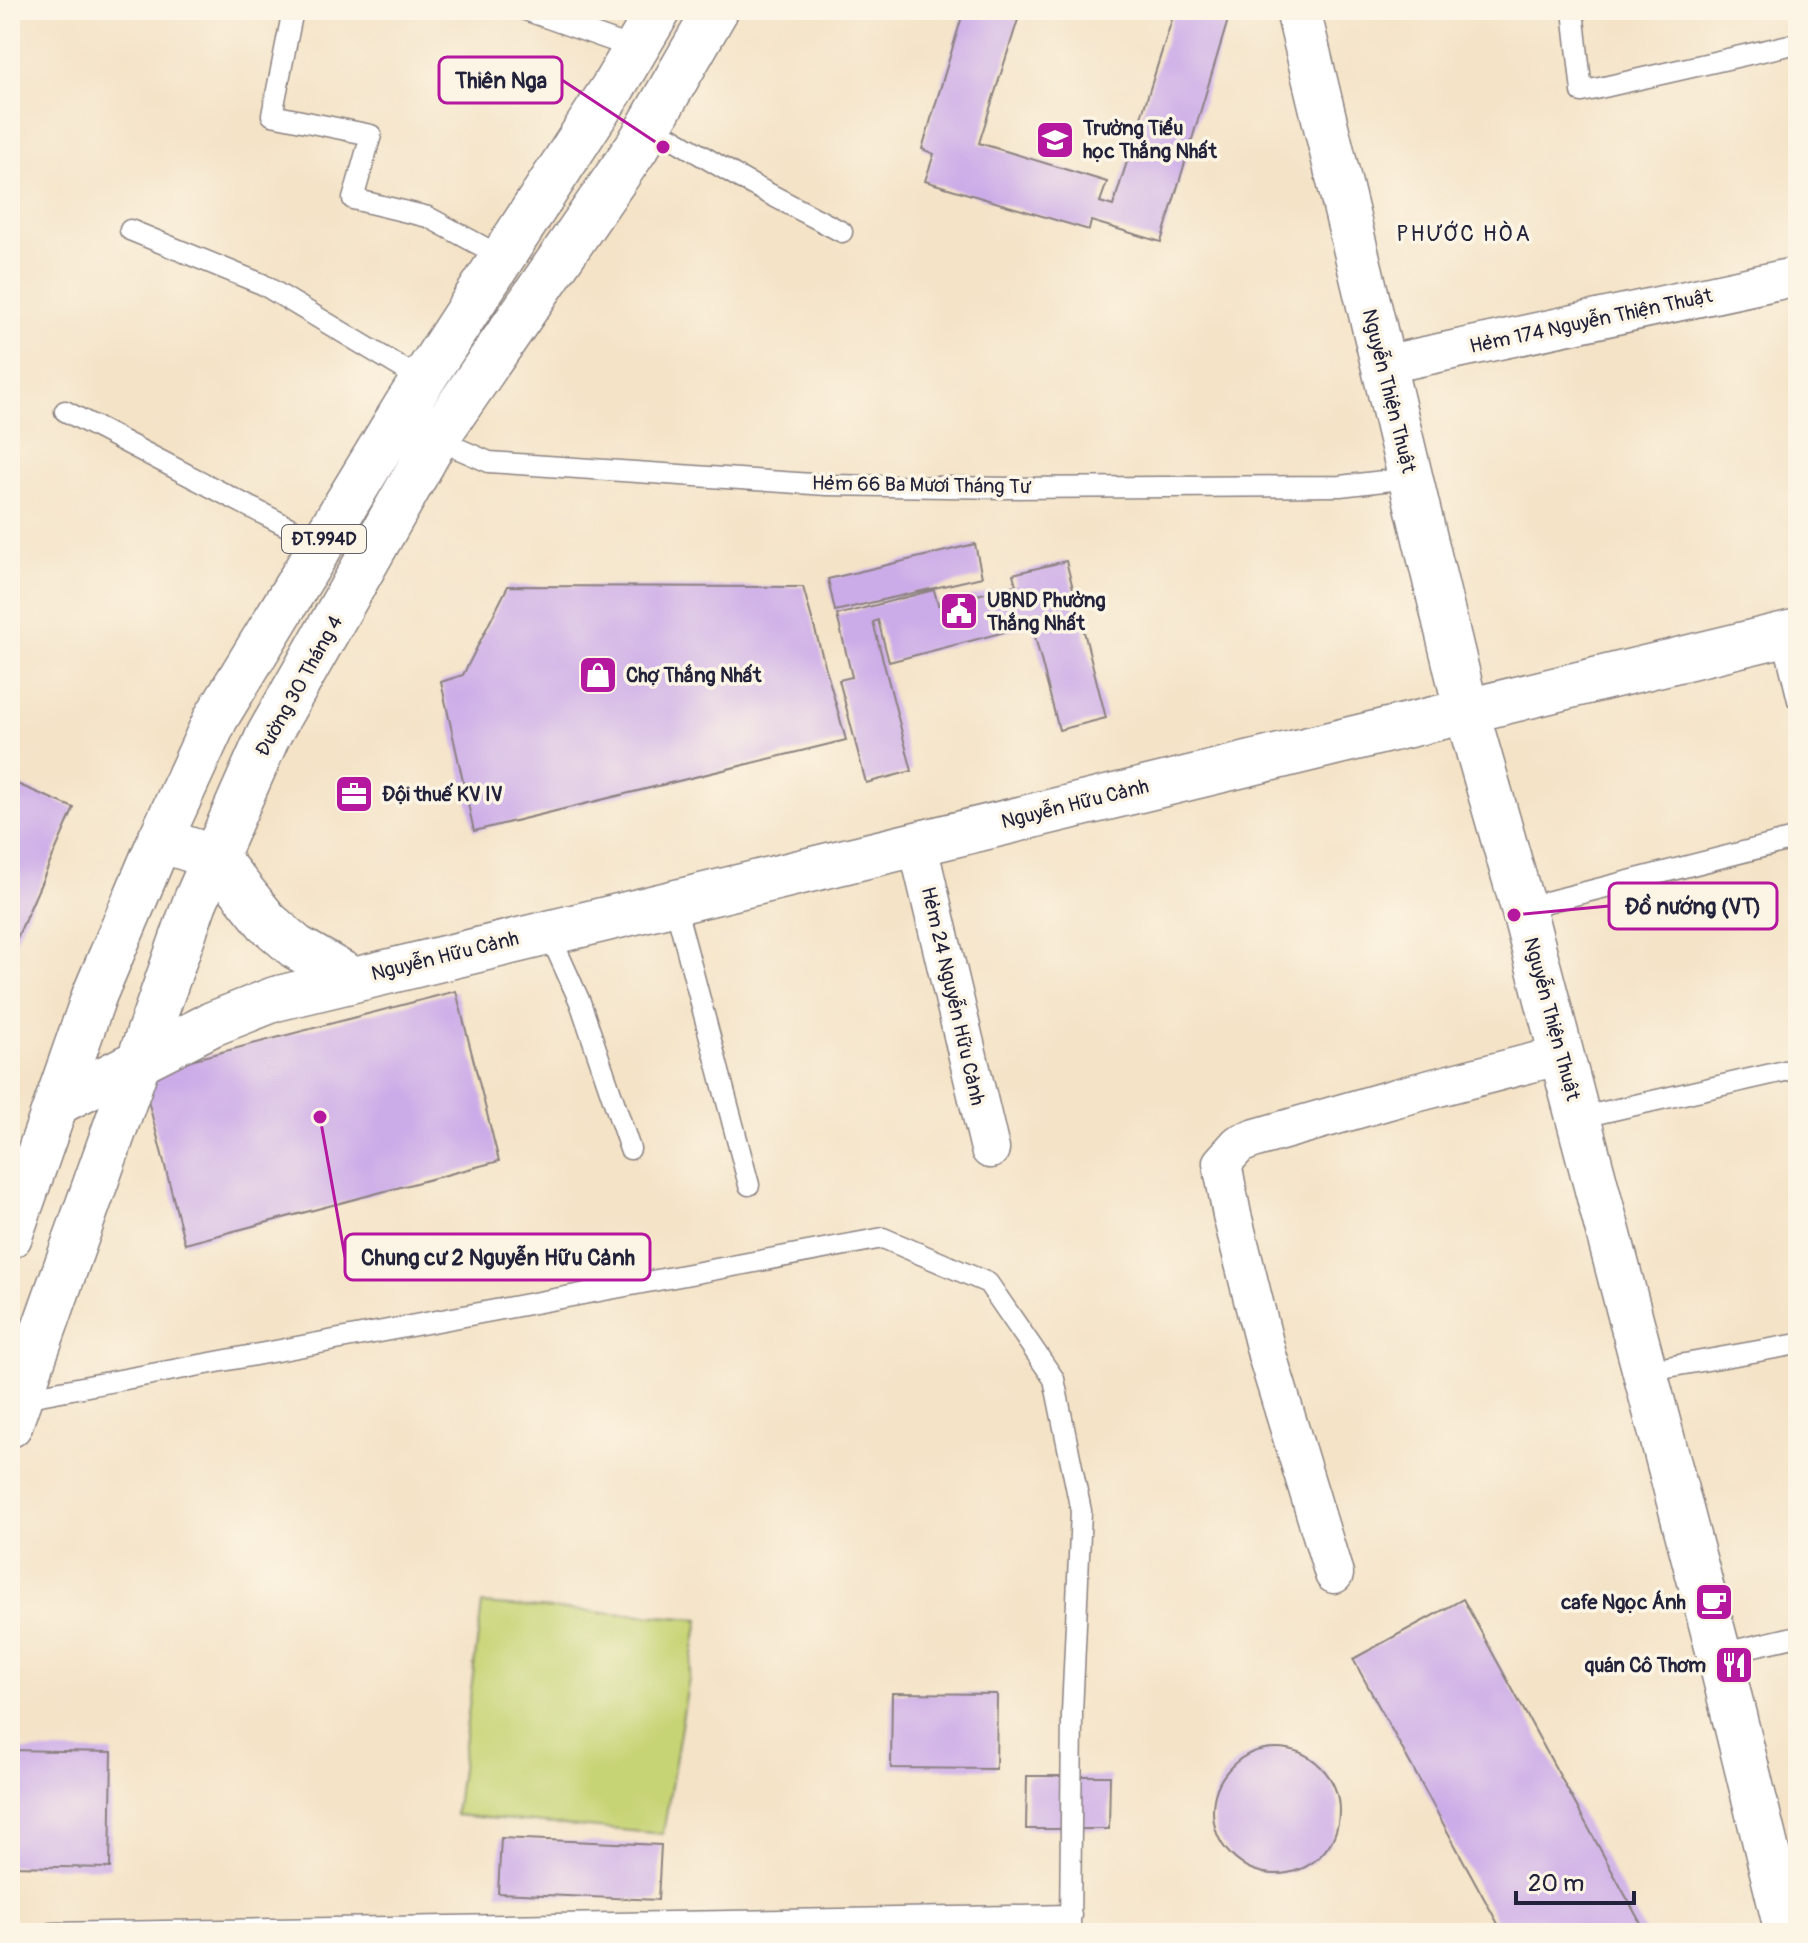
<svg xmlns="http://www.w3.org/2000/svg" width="1808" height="1943" viewBox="0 0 1808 1943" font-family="Pangolin,sans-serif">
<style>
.garden{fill:#c7d476;stroke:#747b58;stroke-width:2}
.building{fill:#ccace8}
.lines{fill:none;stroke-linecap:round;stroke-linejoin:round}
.lane-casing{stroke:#8b8281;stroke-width:23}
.street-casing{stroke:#8b8281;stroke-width:41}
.secondary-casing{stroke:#8b8281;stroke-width:47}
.primary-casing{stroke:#8b8281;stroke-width:47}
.lane{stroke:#fff;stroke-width:20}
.street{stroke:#fff;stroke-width:38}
.secondary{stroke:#fff;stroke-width:44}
.primary{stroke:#fff;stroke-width:44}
.labels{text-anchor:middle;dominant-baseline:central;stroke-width:7;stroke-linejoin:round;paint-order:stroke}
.shield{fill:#fcf5e5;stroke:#63616e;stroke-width:2}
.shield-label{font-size:18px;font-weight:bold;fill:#22223b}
.poi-label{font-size:20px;font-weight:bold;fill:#22223b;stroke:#fcf5e5;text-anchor:start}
.street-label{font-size:20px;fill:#22223b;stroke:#fcf5e5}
.neighbourhood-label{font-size:22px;letter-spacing:2px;fill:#22223b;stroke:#fcf5e5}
.leader{fill:none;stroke:#b5179e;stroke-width:3}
.callout-dot{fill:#b5179e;stroke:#fcf5e5;stroke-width:3}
.callout{fill:#fcf5e5;stroke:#b5179e;stroke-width:3}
.callout-label{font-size:22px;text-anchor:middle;font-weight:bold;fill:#22223b}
</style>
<rect width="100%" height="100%" fill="#fcf5e5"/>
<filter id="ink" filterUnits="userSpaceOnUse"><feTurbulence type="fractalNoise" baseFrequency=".0125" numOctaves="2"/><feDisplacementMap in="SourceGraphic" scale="16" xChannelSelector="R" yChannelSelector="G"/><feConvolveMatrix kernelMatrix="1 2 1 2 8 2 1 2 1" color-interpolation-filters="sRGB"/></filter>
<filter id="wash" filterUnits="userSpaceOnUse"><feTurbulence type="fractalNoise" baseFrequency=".006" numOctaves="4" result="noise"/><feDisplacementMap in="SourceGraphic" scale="32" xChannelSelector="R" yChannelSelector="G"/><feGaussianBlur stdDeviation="1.8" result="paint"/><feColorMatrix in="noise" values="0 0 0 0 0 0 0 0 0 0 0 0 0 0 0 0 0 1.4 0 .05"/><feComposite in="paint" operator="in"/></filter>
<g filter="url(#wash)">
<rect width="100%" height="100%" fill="#f4e3c7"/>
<!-- garden -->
<path class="garden" d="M482 1604 699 1619 663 1834 455 1815Z"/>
<g id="blocks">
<!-- building -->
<path class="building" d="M964 10H1021L979 143 1107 182 1100 202 1113 206 1175 10H1231L1161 242 1091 221 1089 230 925 181 934 154 922 149Z
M975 544 982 577 835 611 828 579Z
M1066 561 1106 718 1059 730 1032 625 889 662 878 620 873 622 912 771 866 783 839 680 852 677 837 615 934 590 938 605 1016 585 1013 574Z
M508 586 803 587 846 740 474 831 441 682 463 675Z
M10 781 74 808 10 954Z
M456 991 499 1161 185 1244 141 1073Z
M1463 1599 1646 1933H1503L1353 1659Z
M892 1693 997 1694 996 1769 891 1768Z
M1213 1811a63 63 0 1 1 126 0a63 63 0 1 1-126 0Z
M10 1750 112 1752 110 1868 10 1866Z
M1027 1776H1110L1109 1829H1026Z
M501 1838 661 1845 658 1900 498 1893Z"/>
</g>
</g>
<g filter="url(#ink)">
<use href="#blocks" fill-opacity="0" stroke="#8b8281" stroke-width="2"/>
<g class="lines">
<!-- lane casing -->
<g class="lane-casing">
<path id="lane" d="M293 10 272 115 371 135 353 199 428 217 502 257
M525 10 636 49
M1573 10 1582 92 1798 43
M650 125 745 181 842 232
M130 230 262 284 422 380
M65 411 321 544
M436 439 489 462 827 485 1006 488 1340 486 1410 478
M1782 634 1798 700
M674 901 749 1185
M1523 908 1798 838
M548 931 580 1002 630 1149
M1578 1118 1798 1068
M1645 1371 1798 1344
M18 1399 883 1238 988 1283 1054 1379 1081 1511 1072 1713 1070 1933
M1719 1654 1798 1636
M52 1933 1071 1915"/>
</g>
<!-- street casing -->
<g class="street-casing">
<path id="street" d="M1383 365 1798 276
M917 842 990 1149
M1334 1574 1267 1355 1232 1215 1222 1163 1239 1144 1256 1138 1396 1098 1562 1055"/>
</g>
<!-- secondary casing -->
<g class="secondary-casing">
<path id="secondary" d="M1298 10 1466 709 1523 908 1719 1654 1787 1933
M160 840 216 858 267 922 296 947 352 979
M57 1103 212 1024 275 999 1798 631"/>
</g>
<!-- primary casing -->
<g class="primary-casing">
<path id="primary" d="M10 1236 94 996 160 840 216 718 407 404 612 89 659 10
M10 1425 195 902 268 736 436 439 639 144 716 10"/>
</g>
<!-- lane -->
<use href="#lane" class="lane"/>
<!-- street -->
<use href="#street" class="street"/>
<!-- secondary -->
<use href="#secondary" class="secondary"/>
<!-- primary -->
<use href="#primary" class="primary"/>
</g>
</g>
<!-- icons -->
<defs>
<g id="school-square" transform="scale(2)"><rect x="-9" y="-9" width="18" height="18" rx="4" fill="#b5179e" stroke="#fcf5e5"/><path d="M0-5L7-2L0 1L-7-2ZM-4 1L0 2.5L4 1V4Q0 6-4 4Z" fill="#fff"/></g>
<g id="civic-square" transform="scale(2)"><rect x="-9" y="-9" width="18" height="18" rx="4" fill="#b5179e" stroke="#fcf5e5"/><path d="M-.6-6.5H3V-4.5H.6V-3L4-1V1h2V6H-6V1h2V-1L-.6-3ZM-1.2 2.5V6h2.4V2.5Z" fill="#fff"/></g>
<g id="shop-square" transform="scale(2)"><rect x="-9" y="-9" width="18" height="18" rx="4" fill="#b5179e" stroke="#fcf5e5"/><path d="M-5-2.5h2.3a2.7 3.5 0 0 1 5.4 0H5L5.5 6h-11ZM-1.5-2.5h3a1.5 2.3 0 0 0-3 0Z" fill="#fff"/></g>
<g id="office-square" transform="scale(2)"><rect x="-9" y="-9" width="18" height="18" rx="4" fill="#b5179e" stroke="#fcf5e5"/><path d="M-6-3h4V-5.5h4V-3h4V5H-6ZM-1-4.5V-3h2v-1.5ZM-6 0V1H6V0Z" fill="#fff"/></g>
<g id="cafe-square" transform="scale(2)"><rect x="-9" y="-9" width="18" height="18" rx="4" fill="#b5179e" stroke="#fcf5e5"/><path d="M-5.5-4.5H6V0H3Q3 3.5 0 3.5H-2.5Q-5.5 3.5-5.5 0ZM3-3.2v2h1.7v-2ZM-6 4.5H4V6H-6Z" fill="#fff"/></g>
<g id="restaurant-square" transform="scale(2)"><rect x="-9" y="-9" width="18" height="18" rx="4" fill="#b5179e" stroke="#fcf5e5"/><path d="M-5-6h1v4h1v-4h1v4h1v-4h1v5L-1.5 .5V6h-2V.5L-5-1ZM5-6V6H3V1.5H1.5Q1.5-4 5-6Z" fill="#fff"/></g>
</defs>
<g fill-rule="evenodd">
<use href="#school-square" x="1055" y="140"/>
<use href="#civic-square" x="959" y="611"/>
<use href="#shop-square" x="598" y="675"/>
<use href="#office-square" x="354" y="794"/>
<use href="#cafe-square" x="1714" y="1602"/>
<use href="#restaurant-square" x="1734" y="1665"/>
</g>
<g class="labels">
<!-- shield labels -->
<rect class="shield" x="282" y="525" width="84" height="28" rx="6"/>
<g class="shield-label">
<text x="324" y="539">ĐT.994D</text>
</g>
<!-- poi labels -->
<g class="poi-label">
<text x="1083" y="128">Trường Tiểu<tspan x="1083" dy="23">học Thắng Nhất</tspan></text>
<text x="987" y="600">UBND Phường<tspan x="987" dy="23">Thắng Nhất</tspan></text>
<text x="626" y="675">Chợ Thắng Nhất</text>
<text x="382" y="794">Đội thuế KV IV</text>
<text x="1686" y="1602" text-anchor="end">cafe Ngọc Ánh</text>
<text x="1706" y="1665" text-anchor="end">quán Cô Thơm</text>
</g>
<!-- street labels -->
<g class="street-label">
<text transform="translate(1591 321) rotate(-12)">Hẻm 174 Nguyễn Thiện Thuật</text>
<text transform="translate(1389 391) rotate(76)">Nguyễn Thiện Thuật</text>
<text transform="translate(921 485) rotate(1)">Hẻm 66 Ba Mươi Tháng Tư</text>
<text transform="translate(299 686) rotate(-61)">Đường 30 Tháng 4</text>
<text transform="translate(1075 804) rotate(-14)">Nguyễn Hữu Cảnh</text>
<text transform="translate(445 956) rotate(-14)">Nguyễn Hữu Cảnh</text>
<text transform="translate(953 996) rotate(77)">Hẻm 24 Nguyễn Hữu Cảnh</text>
<text transform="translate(1552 1019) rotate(75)">Nguyễn Thiện Thuật</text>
</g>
<!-- neighbourhood labels -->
<g class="neighbourhood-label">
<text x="1464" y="234">PHƯỚC HÒA</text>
</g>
</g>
<!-- callouts -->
<path class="leader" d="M663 147L562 80M1514 915L1609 906M320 1117L345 1257"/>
<g class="callout-dot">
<circle cx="663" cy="147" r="8"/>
<circle cx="1514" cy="915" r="8"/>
<circle cx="320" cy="1117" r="8"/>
</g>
<g class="callout">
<rect x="439" y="57" width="123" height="46" rx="8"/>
<rect x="1609" y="883" width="168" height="46" rx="8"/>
<rect x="345" y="1234" width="305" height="46" rx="8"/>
</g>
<g class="callout-label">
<text x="501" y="88">Thiên Nga</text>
<text x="1693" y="914">Đồ nướng (VT)</text>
<text x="498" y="1265">Chung cư 2 Nguyễn Hữu Cảnh</text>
</g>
<!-- margin -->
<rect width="1808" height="1943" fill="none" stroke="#fcf5e5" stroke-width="40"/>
<!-- scale -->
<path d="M1516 1891v12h118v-12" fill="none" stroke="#22223b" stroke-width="4"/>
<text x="1528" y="1891" font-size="24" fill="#22223b" stroke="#fcf5e5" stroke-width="6" paint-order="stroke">20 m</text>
</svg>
